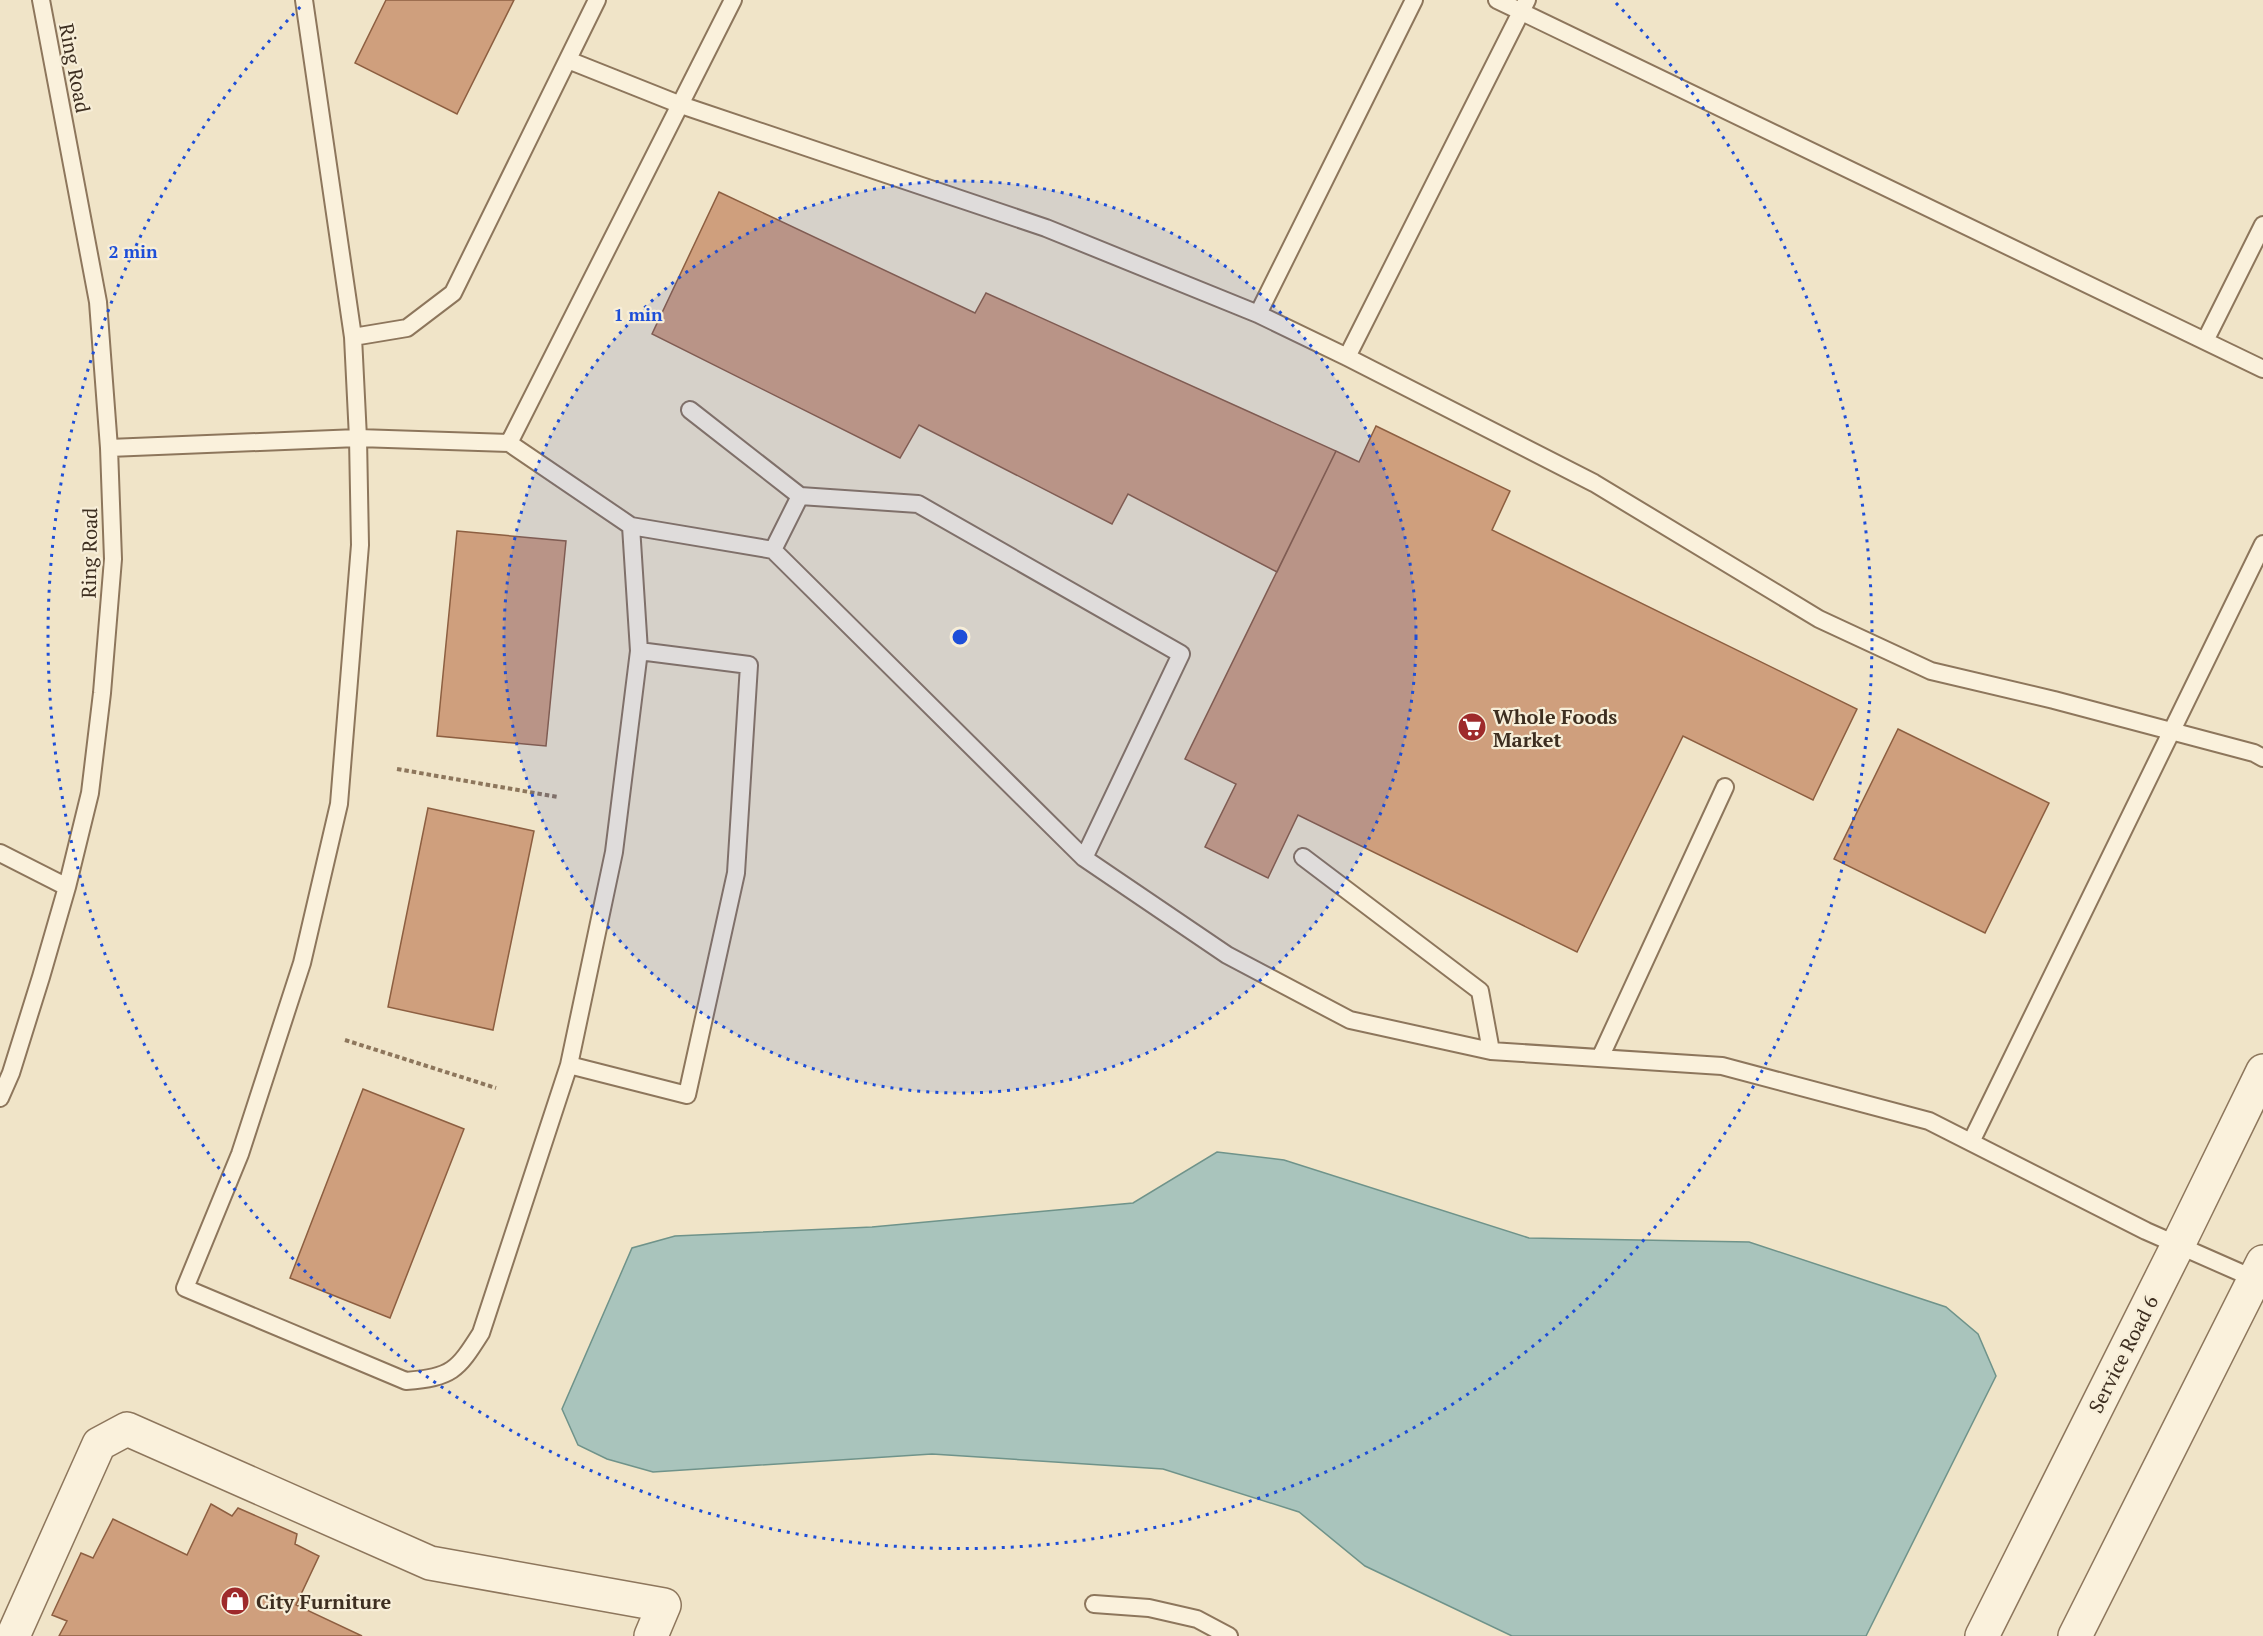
<svg xmlns="http://www.w3.org/2000/svg" width="2263" height="1636" viewBox="0 0 2263 1636" font-family="'PT Serif',serif">
<style>
.water{fill:#a9c4bc;stroke:#6f938a;stroke-width:1.5}
.building{fill:#cf9f7d;stroke:#8d5f41;stroke-width:1.5}
.lines{fill:none;stroke-linecap:round;stroke-linejoin:round}
.lane-casing{stroke:#8d765c;stroke-width:20}
.street-casing{stroke:#8d765c;stroke-width:36}
.path{stroke:#8d765c;stroke-width:4;stroke-dasharray:4.5 3;stroke-linecap:butt}
.lane{stroke:#faf1dc;stroke-width:16}
.street{stroke:#faf1dc;stroke-width:33}
.ring{fill:none;stroke:#1d4ed8;stroke-width:3;stroke-dasharray:3 6}
.labels{text-anchor:middle;dominant-baseline:central;stroke-width:4.5;stroke-linejoin:round;paint-order:stroke}
.street-label{font-size:20px;fill:#3d2e20;stroke:#f7eed8}
.poi-label{font-size:20px;font-weight:bold;fill:#3d2e20;stroke:#f7eed8;text-anchor:start}
.centre{fill:#1d4ed8;stroke:#f7eed8;stroke-width:3}
.ring-label{font-size:18px;text-anchor:middle;font-weight:bold;fill:#1d4ed8;stroke:#f7eed8;stroke-width:4.5;stroke-linejoin:round;paint-order:stroke}
</style>
<rect width="100%" height="100%" fill="#f0e4c8"/>
<!-- water -->
<path class="water" d="M1217 1152 1284 1160 1529 1238 1749 1242 1946 1307 1978 1334 1996 1376 1866 1636H1512L1365 1566 1299 1512 1163 1469 932 1454 653 1472 607 1459 578 1445 562 1409 632 1248 675 1236 872 1227 1133 1203Z"/>
<!-- building -->
<path class="building" d="M386 0H514L457 114 355 63Z
M719 192 975 313 986 293 1336 451 1277 572 1128 494 1112 524 919 425 900 458 652 334Z
M1376 426 1510 491 1492 530 1857 709 1813 800 1683 736 1577 952 1298 815 1268 878 1205 847 1236 784 1185 759 1336 451 1359 462Z
M457 531 566 541 546 746 437 736Z
M1898 729 2049 803 1985 933 1834 859Z
M428 808 534 831 493 1030 388 1007Z
M363 1089 464 1129 390 1318 290 1278Z
M211 1504 232 1516 238 1508 297 1534 295 1544 319 1556 296 1605 362 1636H59L67 1621 52 1615 81 1553 93 1558 113 1519 187 1555Z"/>
<g class="lines">
<!-- lane casing -->
<g class="lane-casing">
<path id="lane" d="M304 0 353 337
M597 0 453 293 407 328 353 337 358 438 360 545 339 804 302 963 240 1154 185 1288 406 1381C452 1377 457 1371 481 1333L569 1065 614 852 639 651 631 526
M1497 0 2263 369
M568 60 681 105 1046 228 1258 314 1347 357 1594 483 1819 619 1931 671 2054 700 2254 753 2263 758
M1258 314 1414 0
M2205 341 2263 225
M1347 357 1527 0
M690 410 800 496 918 504 1181 654 1084 858
M509 443 631 526 773 550 1084 858 1227 955 1350 1020 1491 1051 1722 1066 1929 1121 2146 1231 2255 1279
M109 448 358 438 509 443 733 0
M773 550 800 496
M0 853 67 887
M1303 857 1480 991 1491 1051
M1600 1058 1725 787
M569 1065 687 1095 736 873 749 665 639 651
M0 1098 11 1073 41 977 67 887 90 793 102 693 113 559 109 448 98 302 41 0
M1971 1142 2263 544
M1094 1604 1149 1608 1197 1619 1229 1636"/>
</g>
<!-- street casing -->
<g class="street-casing">
<path id="street" d="M13 1636 99 1444 127 1429 430 1563 664 1605 651 1636
M1982 1636 2178 1245 2263 1071
M2075 1636 2263 1262"/>
</g>
<!-- path -->
<path class="path" d="M397 769 558 797
M345 1040 496 1088"/>
<!-- lane -->
<use href="#lane" class="lane"/>
<!-- street -->
<use href="#street" class="street"/>
</g>
<!-- distance rings -->
<circle cx="960" cy="637" r="456" fill="#1d4ed8" fill-opacity=".12"/>
<g class="ring">
<circle cx="960" cy="637" r="456"/>
<path d="M1616 3A912 912 0 1 1 304 3"/>
</g>
<!-- icons -->
<defs>
<g id="supermarket-disc" transform="scale(1.5)"><circle r="9.5" fill="#9e2a2b" stroke="#f7eed8"/><path d="M-6-5.5h2.5l.6 2H6L4.5 2H-2.5L-4.4-4H-6ZM-1.5 3.2a1.3 1.3 0 1 0 .1 0ZM3 3.2a1.3 1.3 0 1 0 .1 0Z" fill="#fff"/></g>
<g id="shop-disc" transform="scale(1.5)"><circle r="9.5" fill="#9e2a2b" stroke="#f7eed8"/><path d="M-5-2.5h2.3a2.7 3.5 0 0 1 5.4 0H5L5.5 6h-11ZM-1.5-2.5h3a1.5 2.3 0 0 0-3 0Z" fill="#fff"/></g>
</defs>
<g fill-rule="evenodd">
<use href="#supermarket-disc" x="1472" y="727"/>
<use href="#shop-disc" x="235" y="1601"/>
</g>
<g class="labels">
<!-- street labels -->
<g class="street-label">
<text transform="translate(75 68) rotate(79)">Ring Road</text>
<text transform="translate(89 553) rotate(-89)">Ring Road</text>
<text transform="translate(2123 1354) rotate(-63)">Service Road 6</text>
</g>
<!-- poi labels -->
<g class="poi-label">
<text x="1493" y="716">Whole Foods<tspan x="1493" dy="23">Market</tspan></text>
<text x="256" y="1601">City Furniture</text>
</g>
</g>
<circle cx="960" cy="637" r="9" class="centre"/>
<g class="ring-label">
<text x="133" y="258">2 min</text>
<text x="638" y="321">1 min</text>
</g>
</svg>
